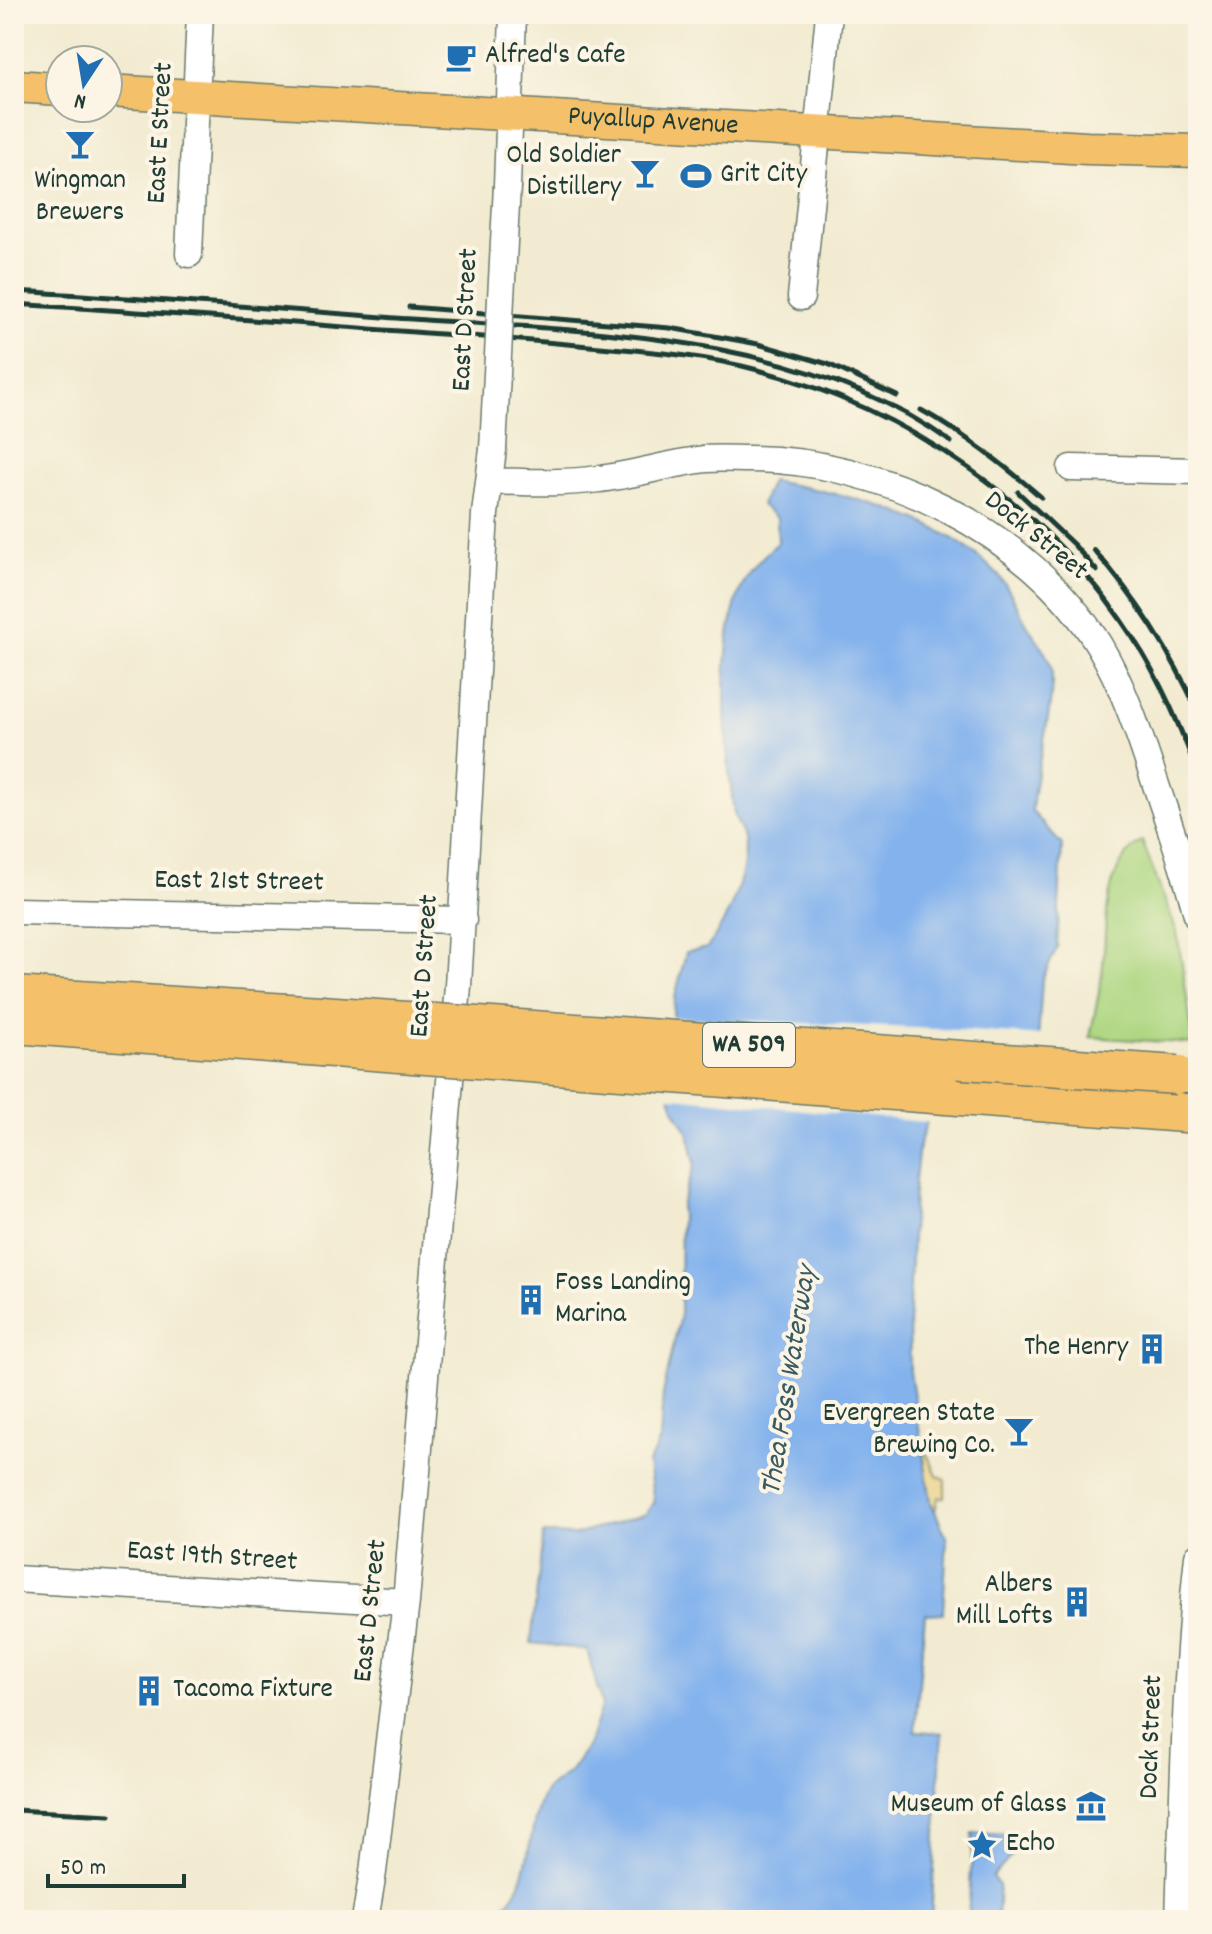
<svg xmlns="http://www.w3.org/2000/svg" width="1212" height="1934" viewBox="0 0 1212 1934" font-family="Dekko,sans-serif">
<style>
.green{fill:#aed782;stroke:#668a5b;stroke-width:2}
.sand{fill:#eeda9e;stroke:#868c69;stroke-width:2}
.water{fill:#83b2ed;stroke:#517890;stroke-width:2}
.pier{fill:#f2ebd1}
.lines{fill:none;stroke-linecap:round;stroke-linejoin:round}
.minor-casing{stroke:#697a6b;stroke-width:29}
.major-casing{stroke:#697a6b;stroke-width:35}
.highway-casing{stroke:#697a6b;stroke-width:41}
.minor{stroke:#fff;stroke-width:26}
.major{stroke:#f4c16a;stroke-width:32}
.highway{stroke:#f4c16a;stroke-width:38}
.rail{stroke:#1f3d34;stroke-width:5}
.minor-bridge-casing{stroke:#697a6b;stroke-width:29;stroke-linecap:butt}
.highway-bridge-casing{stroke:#697a6b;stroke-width:41;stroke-linecap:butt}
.minor-bridge{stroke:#fff;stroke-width:26}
.highway-bridge{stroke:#f4c16a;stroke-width:38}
.labels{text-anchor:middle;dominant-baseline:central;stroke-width:8;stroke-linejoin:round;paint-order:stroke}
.shield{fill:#fcf5e5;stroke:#617469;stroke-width:2}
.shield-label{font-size:26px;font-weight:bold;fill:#1f3d34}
.poi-label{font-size:28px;fill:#1f3d34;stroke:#fcf5e5;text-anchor:start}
.street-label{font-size:28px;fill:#1f3d34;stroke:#fcf5e5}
.water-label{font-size:30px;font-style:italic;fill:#385a62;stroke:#fcf5e5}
</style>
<rect width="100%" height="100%" fill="#fcf5e5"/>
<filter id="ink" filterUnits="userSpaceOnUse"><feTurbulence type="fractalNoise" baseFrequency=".0125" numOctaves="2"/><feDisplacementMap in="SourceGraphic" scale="16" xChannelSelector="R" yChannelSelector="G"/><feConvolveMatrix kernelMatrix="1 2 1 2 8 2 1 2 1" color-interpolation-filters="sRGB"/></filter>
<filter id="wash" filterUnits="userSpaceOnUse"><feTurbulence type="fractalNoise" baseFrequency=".006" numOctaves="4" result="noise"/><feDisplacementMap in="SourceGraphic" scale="32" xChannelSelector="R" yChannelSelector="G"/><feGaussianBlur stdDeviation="1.8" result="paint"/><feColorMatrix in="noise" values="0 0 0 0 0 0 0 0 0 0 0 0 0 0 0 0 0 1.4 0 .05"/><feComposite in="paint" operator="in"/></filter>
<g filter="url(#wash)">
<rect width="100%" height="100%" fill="#f2ebd1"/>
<!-- green -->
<path class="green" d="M1142 841 1177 932 1194 1044 1090 1037C1094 1016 1099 995 1102 975 1108 929 1099 871 1142 841Z"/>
<!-- sand -->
<path class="sand" d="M921 1442 937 1475 945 1479V1497L938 1498 935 1512 931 1502Z"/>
<!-- water -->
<path class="water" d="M771 481C851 495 941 514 999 576 1010 589 1018 609 1027 624 1034 637 1051 657 1052 672 1053 718 1035 764 1032 811L1062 845 1057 948 1042 980 1038 1042 927 1122 919 1145 914 1190 909 1307 910 1372 931 1502 947 1539 943 1613 925 1614 915 1731 942 1733 931 1920H436L444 1911C535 1930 520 1863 540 1801L546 1790 569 1772 588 1745 602 1705 587 1650 531 1643 543 1534 575 1535 646 1514 654 1501 648 1464 660 1440 663 1394 680 1315 681 1206 695 1164 689 1134 675 1110 667 1088 674 1002 686 952 707 948C726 923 750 872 744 839 743 832 737 824 735 817 732 805 732 792 730 780 724 727 721 654 736 602 743 579 759 558 778 543L777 518 761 505Z
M973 1833 1029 1836 992 1878 999 1885 997 1920H968Z"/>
<!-- pier -->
<path class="pier" d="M669 1017 957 1030 1042 1036 1041 1044 1012 1075 971 1090 932 1123 665 1096 663 1088Z"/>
</g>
<g filter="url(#ink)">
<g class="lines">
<!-- minor casing -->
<g class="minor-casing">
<path id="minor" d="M507 186 513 14
M189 254 200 14
M801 297 829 14
M1071 468 1198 471
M490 481C526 482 563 484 599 479 635 475 670 463 706 459 720 458 735 459 749 459 880 459 1029 531 1099 645 1125 689 1140 737 1156 785 1171 829 1186 873 1198 918
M14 911 463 920
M14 1579 406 1602
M365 1920 373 1872 406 1602 458 986 485 514 493 449
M1179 1920C1183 1798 1185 1677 1198 1556"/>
</g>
<!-- major casing -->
<g class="major-casing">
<g id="major">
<path d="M14 86 60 89"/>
<path id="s1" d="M108 91 1087 148 1198 151"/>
</g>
</g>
<!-- highway casing -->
<g class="highway-casing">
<path id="highway" d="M14 996 321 1015
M14 1024 321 1047
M946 1095 1198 1114"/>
</g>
<!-- minor -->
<use href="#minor" class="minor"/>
<!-- major -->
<use href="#major" class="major"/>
<!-- highway -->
<use href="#highway" class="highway"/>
<!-- rail -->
<path class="rail" d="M14 291C141 298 268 308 396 318 577 331 798 331 951 442
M14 304C152 312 289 323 426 333 488 337 550 342 611 348 659 352 708 357 754 369 907 408 1047 505 1133 638 1161 680 1180 727 1198 774
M409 307 670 328 758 344 828 364 897 396
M921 410C965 434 1003 464 1041 497
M1018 492 1074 545 1097 571
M1094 550C1137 599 1171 652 1198 712
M14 1810 110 1815"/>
<!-- minor-bridge casing -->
<g class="minor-bridge-casing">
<path id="minor-bridge" d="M493 449 507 186"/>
</g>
<!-- highway-bridge casing -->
<g class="highway-bridge-casing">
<path id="highway-bridge" d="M321 1015 1177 1075
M321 1047 946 1095"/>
</g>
<!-- minor-bridge -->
<use href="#minor-bridge" class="minor-bridge"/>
<!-- highway-bridge -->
<use href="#highway-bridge" class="highway-bridge"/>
</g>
</g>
<!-- icons -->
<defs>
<g id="cafe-bare" transform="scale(2.4)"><path d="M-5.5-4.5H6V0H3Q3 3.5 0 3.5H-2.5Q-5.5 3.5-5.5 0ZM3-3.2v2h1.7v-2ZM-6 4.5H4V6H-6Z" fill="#1f6fb2" stroke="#fcf5e5" stroke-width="2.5" paint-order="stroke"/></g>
<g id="bar-bare" transform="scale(2.4)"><path d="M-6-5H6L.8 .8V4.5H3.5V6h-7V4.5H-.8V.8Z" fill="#1f6fb2" stroke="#fcf5e5" stroke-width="2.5" paint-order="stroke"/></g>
<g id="stadium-bare" transform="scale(2.4)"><path d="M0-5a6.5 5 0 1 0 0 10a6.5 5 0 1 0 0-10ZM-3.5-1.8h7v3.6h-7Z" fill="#1f6fb2" stroke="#fcf5e5" stroke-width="2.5" paint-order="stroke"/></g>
<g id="building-bare" transform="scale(2.4)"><path d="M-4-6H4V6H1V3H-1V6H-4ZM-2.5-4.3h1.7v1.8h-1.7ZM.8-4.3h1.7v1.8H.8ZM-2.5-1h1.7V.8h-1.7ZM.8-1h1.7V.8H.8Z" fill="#1f6fb2" stroke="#fcf5e5" stroke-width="2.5" paint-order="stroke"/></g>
<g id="museum-bare" transform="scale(2.4)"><path d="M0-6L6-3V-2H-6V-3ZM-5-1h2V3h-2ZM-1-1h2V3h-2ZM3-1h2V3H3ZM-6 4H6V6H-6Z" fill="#1f6fb2" stroke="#fcf5e5" stroke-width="2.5" paint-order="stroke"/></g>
<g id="sight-bare" transform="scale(2.4)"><path d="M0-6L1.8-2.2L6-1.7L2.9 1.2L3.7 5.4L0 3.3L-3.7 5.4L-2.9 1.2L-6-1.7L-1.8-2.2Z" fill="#1f6fb2" stroke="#fcf5e5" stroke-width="2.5" paint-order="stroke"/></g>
</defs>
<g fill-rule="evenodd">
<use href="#cafe-bare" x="461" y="57"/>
<use href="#bar-bare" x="80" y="144"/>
<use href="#bar-bare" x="645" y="173"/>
<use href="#stadium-bare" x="696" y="176"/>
<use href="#building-bare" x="531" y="1300"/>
<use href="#building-bare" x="1152" y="1349"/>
<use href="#bar-bare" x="1019" y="1431"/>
<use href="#building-bare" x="1077" y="1602"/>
<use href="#building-bare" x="149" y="1691"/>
<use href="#museum-bare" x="1091" y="1806"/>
<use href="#sight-bare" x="982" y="1845"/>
</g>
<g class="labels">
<!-- shield labels -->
<rect class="shield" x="703" y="1023" width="92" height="44" rx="6"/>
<g class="shield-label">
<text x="749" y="1045">WA 509</text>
</g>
<!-- poi labels -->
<g class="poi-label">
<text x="485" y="57">Alfred's Cafe</text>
<text x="621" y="157" text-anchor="end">Old Soldier<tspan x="621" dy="32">Distillery</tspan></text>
<text x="720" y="176">Grit City</text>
<text x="80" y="182" text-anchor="middle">Wingman<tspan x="80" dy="32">Brewers</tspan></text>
<text x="555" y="1284">Foss Landing<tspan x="555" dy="32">Marina</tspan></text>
<text x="1128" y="1349" text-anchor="end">The Henry</text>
<text x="995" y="1415" text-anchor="end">Evergreen State<tspan x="995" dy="32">Brewing Co.</tspan></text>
<text x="1053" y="1586" text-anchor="end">Albers<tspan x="1053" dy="32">Mill Lofts</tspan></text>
<text x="173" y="1691">Tacoma Fixture</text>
<text x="1067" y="1806" text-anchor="end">Museum of Glass</text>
<text x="1006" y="1845">Echo</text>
</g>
<!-- street labels -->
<g class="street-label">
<text stroke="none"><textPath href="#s1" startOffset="546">Puyallup Avenue</textPath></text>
<text transform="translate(162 133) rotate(-87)">East E Street</text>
<text transform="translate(467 320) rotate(-87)">East D Street</text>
<text transform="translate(1035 537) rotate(39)">Dock Street</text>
<text transform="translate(239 883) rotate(1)">East 21st Street</text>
<text transform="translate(426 966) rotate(-86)">East D Street</text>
<text transform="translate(212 1558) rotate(4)">East 19th Street</text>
<text transform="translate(372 1611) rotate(-84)">East D Street</text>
<text transform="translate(1153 1737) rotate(-88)">Dock Street</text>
</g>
<!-- water labels -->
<g class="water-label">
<text transform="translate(791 1381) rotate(-81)">Thea Foss Waterway</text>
</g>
</g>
<!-- margin -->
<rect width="1212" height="1934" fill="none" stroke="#fcf5e5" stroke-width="48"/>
<!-- north arrow -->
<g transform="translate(84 84) rotate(192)"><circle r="38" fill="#fcf5e5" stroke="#a4ab9e" stroke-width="2"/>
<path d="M0-6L14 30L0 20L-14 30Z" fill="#1f6fb2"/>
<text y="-12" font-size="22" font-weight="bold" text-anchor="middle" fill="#1f3d34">N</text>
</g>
<!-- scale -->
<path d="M48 1874v12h136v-12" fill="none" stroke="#1f3d34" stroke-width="4"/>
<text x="60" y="1874" font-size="24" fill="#1f3d34" stroke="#fcf5e5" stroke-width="6" paint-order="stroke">50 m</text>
</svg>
